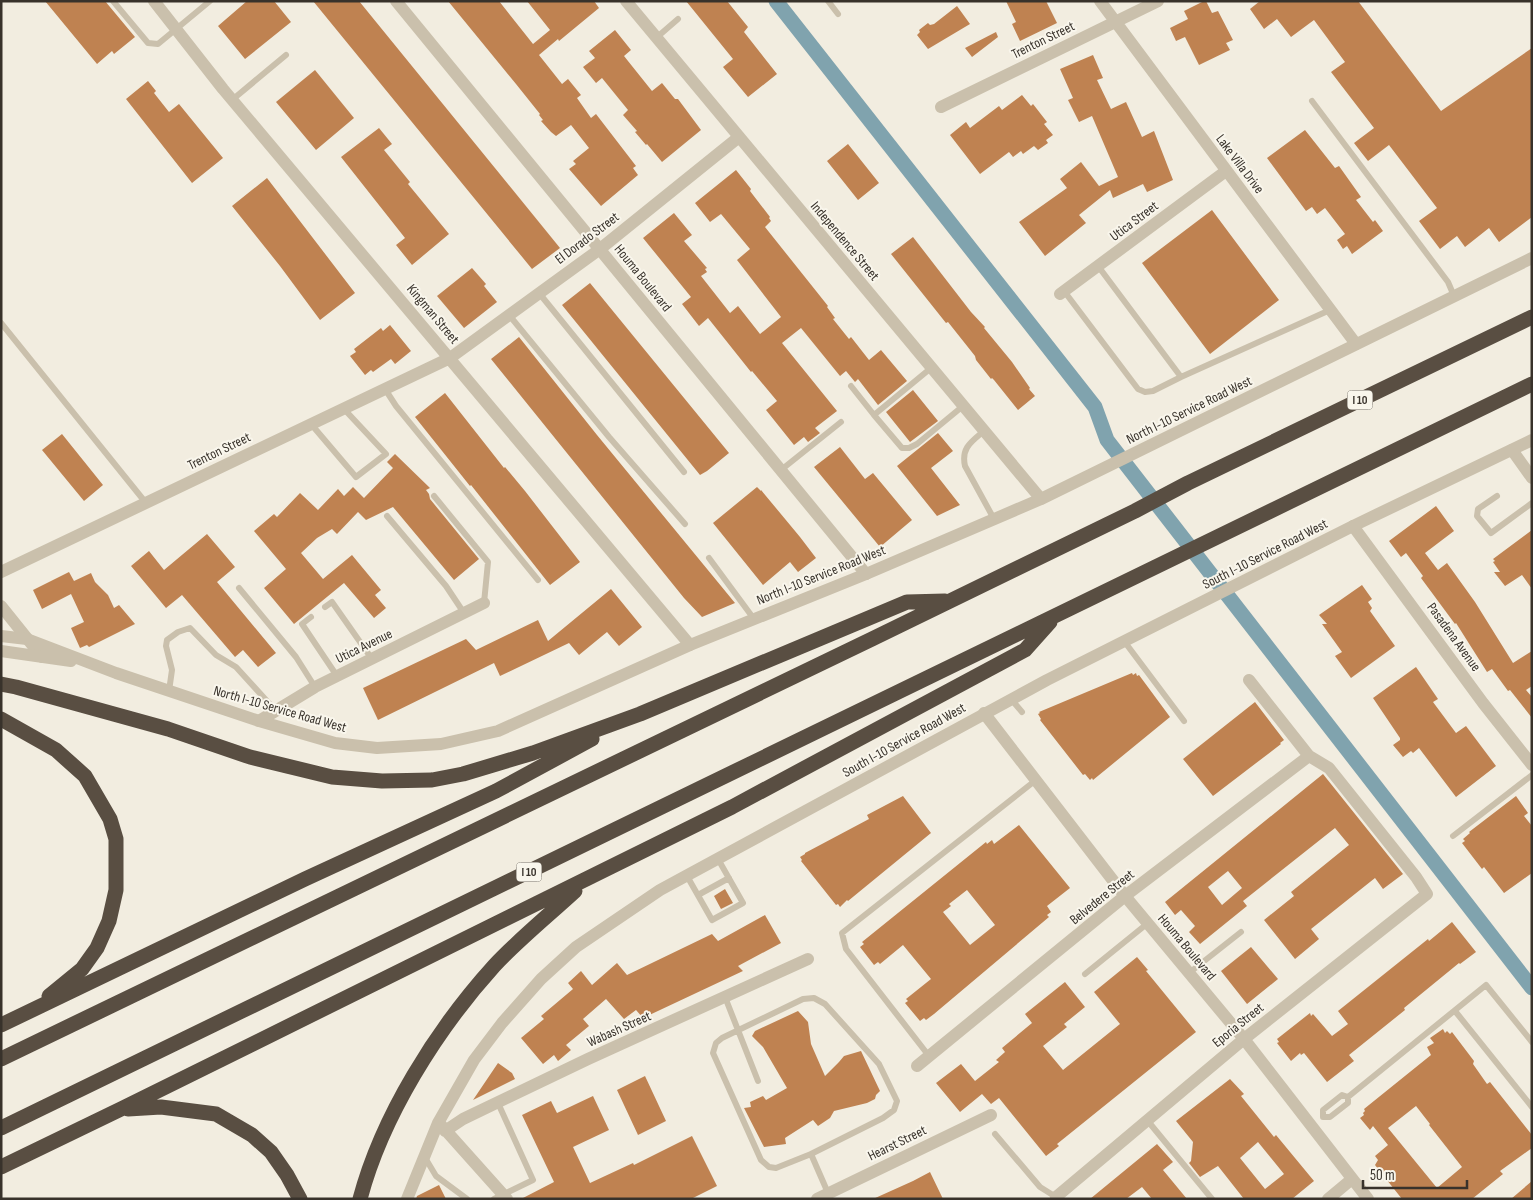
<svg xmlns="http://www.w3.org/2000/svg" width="1533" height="1200" viewBox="0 0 1533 1200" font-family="'Sofia Sans Condensed',sans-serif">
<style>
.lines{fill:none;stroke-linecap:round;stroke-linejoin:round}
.canal{stroke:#80a3ae;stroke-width:15}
.building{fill:#bf8251;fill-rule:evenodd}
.service{stroke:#cac0ac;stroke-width:6}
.minor{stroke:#cac0ac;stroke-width:12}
.tertiary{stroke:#cac0ac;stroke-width:12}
.motorway{stroke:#594e42;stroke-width:15}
.labels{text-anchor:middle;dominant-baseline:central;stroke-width:4;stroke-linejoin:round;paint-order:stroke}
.shield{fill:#f9f6ec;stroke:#726d65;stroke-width:1}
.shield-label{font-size:12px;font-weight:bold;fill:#38322b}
.street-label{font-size:14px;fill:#38322b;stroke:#f9f6ec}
</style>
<rect width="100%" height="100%" fill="#f2ede0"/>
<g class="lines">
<!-- canal -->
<path class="canal" d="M776 1 1095 407 1107 440 1532 988"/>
</g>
<!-- building -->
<path class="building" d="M45 1H105L135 37 114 54 112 51 97 64Z
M247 1H274L291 22 245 59 218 26Z
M313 1H359L560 248 532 269Z
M448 1H499L533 44 550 30 527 1H594L599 8 559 41 558 39 539 55 562 84 568 79 581 95 577 98 591 118 596 114 636 166 633 168 638 175 601 206 569 169 576 164 573 161 589 148 571 125 556 136 551 132 541 121 543 120 539 115 540 114 516 84Z
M686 1H727L748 27 744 32 777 74 748 97 723 67 733 59Z
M1006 1H1046L1057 23 1020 41 1012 24 1016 22Z
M1204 1H1206L1212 13 1218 11 1233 40 1226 43 1230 50 1199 65 1185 37 1176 41 1170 28 1188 19 1184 11Z
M1260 1H1358L1441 111 1532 48V217L1499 242 1489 228 1465 247 1457 236 1440 249 1419 221 1437 208 1389 145 1368 161 1354 143 1374 128 1331 72 1345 62 1314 20 1291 37 1277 19 1264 29 1250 9Z
M957 6 970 24 928 49 917 35 920 32 919 30 928 23 930 25 934 24Z
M615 30 631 50 624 56 652 91 662 83 675 99H678L701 130 662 162 647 144 646 145 635 132 637 131 623 115 628 110 602 78 596 83 583 67 595 58 589 51Z
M996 32 998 37 972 57 965 48Z
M1093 55 1103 78 1097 80 1111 109 1126 102 1142 137 1154 131 1173 180 1147 192 1143 184 1113 198 1110 190 1079 215 1086 223 1045 256 1019 222 1067 188 1060 179 1081 162 1099 186 1118 177 1092 116 1079 122 1068 100 1073 98 1060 69Z
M315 70 354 118 316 150 276 102Z
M148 81 156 91 154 93 169 112 179 104 223 158 192 183 126 99Z
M1022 95 1031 106 1033 104 1047 122 1044 124 1053 135 1046 140 1048 143 1038 150 1034 146 1023 154 1021 151 1013 157 1009 152 980 174 950 135 966 122 970 128 999 106 1002 110Z
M379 128 392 144 384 150 410 182 408 184 449 234 412 265 396 245 405 238 341 157Z
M1305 130 1335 168 1339 166 1361 197 1356 200 1373 222 1375 220 1383 231 1352 254 1347 246 1343 249 1337 240 1345 234 1325 208 1317 214 1312 207 1306 211 1267 158Z
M848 144 879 183 858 200 827 161Z
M736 170 751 189 750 191 770 217 769 218 771 221 765 227 828 306 827 307 835 318 833 319 849 339 851 337 869 360 881 350 907 381 878 405 858 379 855 382 846 371 840 376 801 328 782 343 837 411 815 428 820 433 808 442 804 437 794 445 766 410 777 401 752 371 751 372 708 318 699 326 682 304 691 297 643 238 674 213 692 235 684 241 707 268 705 269 707 272 701 276 730 313 738 306 760 334 781 317 737 260 750 249 721 214 710 222 695 203Z
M267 178 355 293 320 320 280 266 232 206Z
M1212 210 1279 300 1210 354 1142 263Z
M913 237 971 312 985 327 984 328 1012 362 1030 388 1029 389 1035 396 1018 410 994 380 992 378 991 379 976 360 975 356 948 322 946 323 891 254Z
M472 268 486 284 484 286 497 302 464 328 437 296Z
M590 283 729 453 707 471 700 475 562 305Z
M390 325 411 351 395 364 391 359 373 372 371 370 365 375 350 356 356 352 354 349 381 328 383 331Z
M519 337 597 435 735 603 702 617 684 598 491 359Z
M913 390 938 421 910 442 886 412Z
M445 393 504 468 505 467 525 491 580 562 550 585 471 485 470 486 415 417Z
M938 433 953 451 931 468 960 505 937 516 897 466Z
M62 434 103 485 84 501 42 450Z
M840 447 865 479 873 473 912 520 880 547 814 467Z
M395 454 430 488 426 490 429 494 430 499 479 559 454 580 393 507 366 520 358 512 337 534 332 529 317 538 301 553 323 579 352 555 381 590 375 595 386 608 374 618 344 583 294 624 264 588 286 569 254 531 274 514 277 517 300 493 318 510 338 489 344 496 353 487 364 498 393 468 387 462Z
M757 487 761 491V490L800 537 816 558 798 572 790 562 763 585 713 523Z
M1436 506 1454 531 1425 553 1438 570 1447 563 1475 602 1513 663 1532 651V686L1526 690 1532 697V718L1510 690 1508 691 1492 669 1487 672 1456 623 1455 624 1421 578 1423 576 1406 553 1401 557 1389 541Z
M1532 530V589L1522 575 1505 586 1494 572H1500L1493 562 1495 561 1493 559Z
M207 534 235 567 217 582 276 653 258 667 243 650 235 657 182 595 166 608 131 566 149 551 164 570Z
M69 572 74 581 91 573 95 582 108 595 114 608 119 605 135 624 89 647 87 645 80 648 71 628 84 622 71 594 42 609 33 590Z
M1362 585 1372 599 1368 602 1372 608 1370 611 1395 646 1351 678 1335 656 1342 652 1322 624H1327L1319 615Z
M611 589 642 627 619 646 607 632 579 655 569 643 500 676 494 663 378 720 363 688 466 639 476 650 538 620 548 641Z
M1416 667 1438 699 1433 702 1456 733 1466 726 1496 766 1456 797 1419 748 1413 753 1411 751 1403 757 1393 745 1400 740V738L1373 698Z
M1132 673 1133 675 1136 673 1137 676 1139 675 1170 717 1093 780 1092 778 1090 780 1085 774 1083 775 1040 720 1041 719 1038 714 1040 713 1039 712Z
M1255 702 1284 740 1280 743 1281 744 1213 796 1183 759Z
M1323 774 1403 874 1383 889 1375 878 1311 929 1319 939 1295 959 1264 920 1294 896 1291 892 1349 845 1335 828 1243 901 1247 906 1200 944 1189 932 1195 926 1181 910 1175 915 1165 902ZM1228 871 1242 888 1222 905 1208 887Z
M903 796 931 833 848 901 847 900 840 907 838 904 836 905 801 861 802 860 800 857 805 854V853L869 819 867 815Z
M1516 796 1528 813 1524 816 1532 826V873L1504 893 1484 867 1482 869 1462 843 1465 841 1463 839 1470 833 1469 832Z
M1019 825 1070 888 1047 906 1051 912 1047 915 1049 917 934 1014 926 1020 924 1018 920 1021 905 1003 908 1001 906 999 931 979 903 945 880 964 878 962 874 965 860 947 864 944 862 942 986 842 987 844 992 840 994 844ZM967 890 995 925 970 945 943 912 951 906 949 904Z
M725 889 733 903 721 909 714 896Z
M765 915 781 943 738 966 743 971 643 1018 636 1010 624 1019 606 999 583 1019 589 1026 566 1045 571 1050 558 1061 554 1055 543 1064 521 1038 544 1019 541 1016 573 989 568 983 581 971 592 985 617 963 627 975 712 934 718 941Z
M1452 922 1476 952 1460 964 1459 963 1404 1008 1405 1010 1349 1055 1354 1061 1327 1082 1304 1053 1301 1055 1300 1053 1291 1061 1277 1043 1279 1042 1277 1039 1310 1013 1311 1016 1313 1014 1332 1036 1348 1024 1338 1011 1428 939 1429 941Z
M1251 947 1278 979 1247 1004 1221 971Z
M1137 957 1148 970 1146 971 1196 1032 1057 1144 1059 1146 1046 1156 999 1098 991 1104 982 1094 960 1112 936 1083 961 1064 975 1081 999 1062 996 1060 1005 1052 1002 1048 1032 1023 1025 1014 1065 982 1085 1007 1064 1024 1067 1027 1043 1046 1063 1070 1120 1024 1094 992Z
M798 1011 808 1022 811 1044 825 1076 839 1062 844 1056 861 1051 880 1091 876 1095 875 1099 867 1103 834 1111 830 1118 818 1126 813 1120 785 1138 786 1144 764 1147 744 1108 751 1107 750 1102 763 1096 766 1100 787 1088 763 1047 752 1036 755 1031Z
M1443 1029 1445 1033 1447 1031 1450 1034 1452 1032 1474 1061 1473 1064 1487 1084 1490 1082 1532 1135V1148L1500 1171 1503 1174 1472 1199H1402L1375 1165 1378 1160 1375 1156 1388 1145 1373 1126 1370 1130 1360 1118 1364 1115 1363 1113 1365 1111 1364 1109 1431 1055 1427 1047 1434 1043 1430 1038ZM1416 1106 1430 1124 1429 1125 1462 1167 1437 1188 1388 1128Z
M498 1063 512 1073 515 1079 473 1100Z
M645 1076 666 1121 638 1135 617 1090Z
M1230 1079 1244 1094 1241 1096 1274 1137 1276 1135 1314 1181 1292 1199H1244L1218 1166 1200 1177 1189 1163 1191 1161 1193 1142 1176 1121ZM1258 1142 1284 1174 1265 1189 1240 1158Z
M593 1096 609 1130 573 1147 590 1183 633 1163 634 1165 692 1136 717 1186 691 1199H521L554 1182 522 1115 551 1101 557 1113Z
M1157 1144 1173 1162 1163 1170 1187 1199H1152L1142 1187 1126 1199H1090Z
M930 1172 943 1199H873L913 1181Z
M1532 1181V1199H1511Z
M439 1185 446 1199H416L417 1196Z"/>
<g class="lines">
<!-- service -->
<path class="service" d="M113 1 148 43 158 44 210 1
M828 1 838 14
M656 38 678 19
M232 100 286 55
M1312 101 1448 282 1454 296
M1098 266 1181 377
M1064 291 1138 389 1145 392 1153 391 1181 377 1330 310
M539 293 684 472
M509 315 609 437 685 524
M1 323 146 503
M931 368 874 415 902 448H909L917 444 963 406
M851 386 874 415
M385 389 396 406 538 580
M311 424 356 477 386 454 344 409
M984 431C971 442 961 448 965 466L994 519
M781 470 841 422
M434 496 488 562 484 603
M1497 496 1478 509 1477 516 1491 533 1532 503
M387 516 446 586 464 613
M709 558 754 619
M239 588 296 657 315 687
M325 607 332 602 372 659
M311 617 302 624 337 676
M1124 641 1184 721
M169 691 172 670 166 646 167 640 178 632 190 628 216 655 236 667 276 711
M1011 699 1022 712
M1453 836 1532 775
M687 876 712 920 743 903 718 859
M698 895 729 878
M1189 973 1241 932
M1085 974 1148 923
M725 997 758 1081
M1455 1011 1532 1107
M929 1056 846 949 842 933 1036 780
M1342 1095 1348 1097V1103L1330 1117H1323V1110Z
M1348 1097 1486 985 1532 1042
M1147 1120 1212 1199
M995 1134 1040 1187 1056 1197
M811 1154 883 1118 894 1110 897 1101 879 1064 825 1004 814 998 803 999 722 1038 716 1043 713 1053 761 1160 769 1167 776 1168 811 1154 828 1193
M424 1156 436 1176 467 1199
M494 1199 533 1180 498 1103"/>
<!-- minor -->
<path class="minor" d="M154 1 223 89 690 645
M396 1 866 574
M626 1 1041 499
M1100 1 1356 344
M941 107 1158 1
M1060 294 1226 171
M1512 450 1532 478
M1353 526 1483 703 1532 765
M1 572 450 358 600 249 739 137
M1 606 42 657
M984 713 1125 896 1244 1039 1368 1199
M259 721 315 687 484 603
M917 1066 1125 896 1309 756
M440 1124 507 1199
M445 1131 463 1119 588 1059 808 959
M817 1199 991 1115
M1057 1199 1056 1197 1244 1039 1427 894 1416 877 1329 768 1309 756 1249 680
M1328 1199 1352 1179"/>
<!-- tertiary -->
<path class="tertiary" d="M1 636 27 639 116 673 259 721 335 743 377 748 441 744 498 731 690 645 866 574 1041 499 1532 258
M1 651 71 661
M407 1199 438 1123 474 1060 502 1023 541 979 576 947 660 890 1047 680 1353 526 1532 440"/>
<!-- motorway -->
<path class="motorway" d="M1 684 16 687 168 729 250 757 332 777 382 781 432 780 463 774 533 753 640 714 907 602 945 601
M1 719 56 750 85 776 110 819 116 839V890L109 921 97 948 82 969 49 996
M1 1025 305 879 496 791 592 739
M1 1059 872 639 1135 511 1188 483 1532 317
M128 1109 161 1107 216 1114 252 1135 271 1152 287 1175 300 1199
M1 1128 1532 384
M1 1167 121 1109 732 807 1025 650 1050 622
M360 1199C382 1116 437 1029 494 966 517 941 549 915 575 891"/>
</g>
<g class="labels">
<!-- shield labels -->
<g class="shield">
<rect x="1347.5" y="390.5" width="25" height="19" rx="4"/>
<rect x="516.5" y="862.5" width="25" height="19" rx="4"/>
</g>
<g class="shield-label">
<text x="1360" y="400">I 10</text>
<text x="529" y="872">I 10</text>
</g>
<!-- street labels -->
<g class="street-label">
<text transform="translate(1043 40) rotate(-26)">Trenton Street</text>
<text transform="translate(1240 164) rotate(53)">Lake Villa Drive</text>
<text transform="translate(1134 221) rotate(-37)">Utica Street</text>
<text transform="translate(587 238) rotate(-37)">El Dorado Street</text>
<text transform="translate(845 241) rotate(50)">Independence Street</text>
<text transform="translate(643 278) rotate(51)">Houma Boulevard</text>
<text transform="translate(433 314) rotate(50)">Kingman Street</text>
<text transform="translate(1189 410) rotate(-26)">North I-10 Service Road West</text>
<text transform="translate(219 451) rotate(-26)">Trenton Street</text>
<text transform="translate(1265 554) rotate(-27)">South I-10 Service Road West</text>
<text transform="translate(821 575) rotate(-22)">North I-10 Service Road West</text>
<text transform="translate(1454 637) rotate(54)">Pasadena Avenue</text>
<text transform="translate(364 646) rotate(-26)">Utica Avenue</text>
<text transform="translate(280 709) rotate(16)">North I-10 Service Road West</text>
<text transform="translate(904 740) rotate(-29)">South I-10 Service Road West</text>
<text transform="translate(1102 897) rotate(-39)">Belvedere Street</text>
<text transform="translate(1187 947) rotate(50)">Houma Boulevard</text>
<text transform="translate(1238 1025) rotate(-39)">Eporia Street</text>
<text transform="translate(619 1029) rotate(-24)">Wabash Street</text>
<text transform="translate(897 1143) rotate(-26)">Hearst Street</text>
</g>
</g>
<!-- border -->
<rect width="1533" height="1200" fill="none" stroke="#38322b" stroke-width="5"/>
<!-- scale -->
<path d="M1363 1180v8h104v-8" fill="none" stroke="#38322b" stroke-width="2.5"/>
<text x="1370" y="1180" font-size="15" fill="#38322b" stroke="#f9f6ec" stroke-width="4" paint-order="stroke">50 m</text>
</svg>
